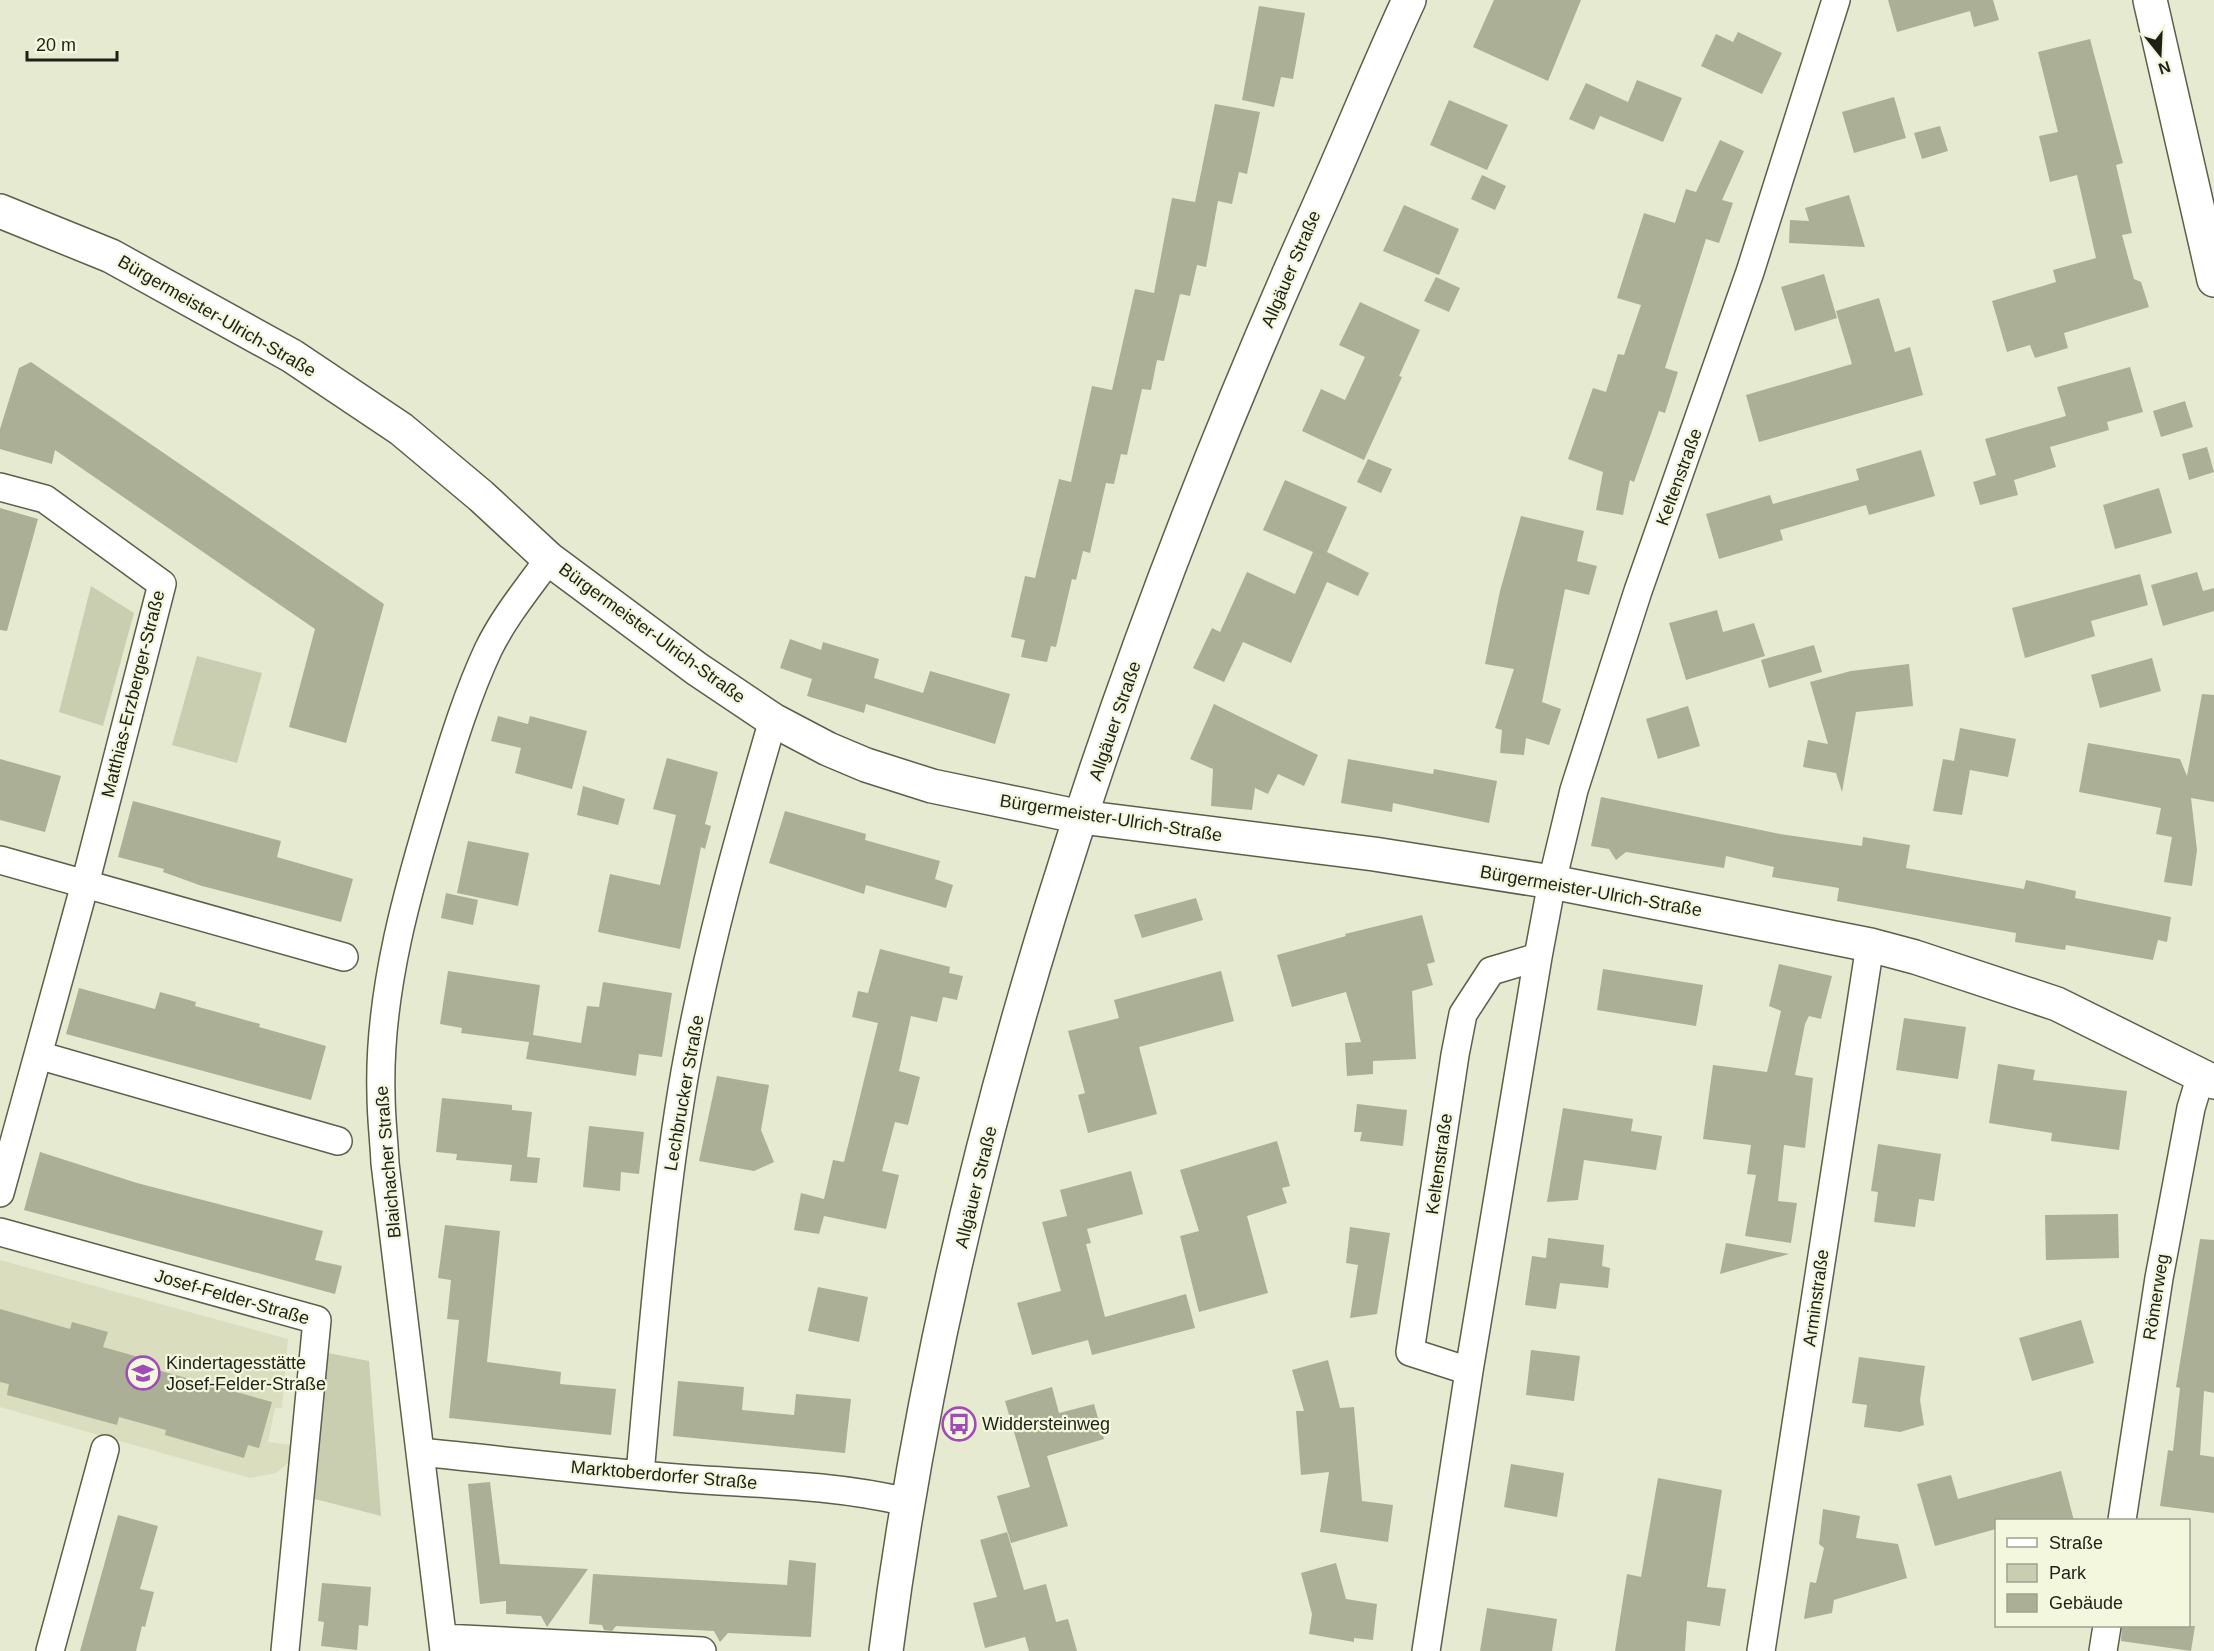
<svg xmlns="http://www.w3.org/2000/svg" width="2214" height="1651" viewBox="0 0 2214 1651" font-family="Helvetica,sans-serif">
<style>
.built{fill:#dadebe}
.green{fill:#caceb1}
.building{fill:#abaf96}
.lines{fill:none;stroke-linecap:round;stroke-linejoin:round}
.street-casing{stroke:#5c5f49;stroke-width:30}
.secondary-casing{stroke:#5c5f49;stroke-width:36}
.street{stroke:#fff;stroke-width:27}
.secondary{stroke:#fff;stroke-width:33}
.labels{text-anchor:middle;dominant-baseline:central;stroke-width:4.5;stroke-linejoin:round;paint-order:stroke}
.street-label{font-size:18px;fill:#1f2017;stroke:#f3f7dd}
.poi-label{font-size:18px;fill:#1f2017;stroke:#f3f7dd;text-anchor:start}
</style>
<rect width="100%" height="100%" fill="#e6ead0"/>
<!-- built -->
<path class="built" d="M0 1260 288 1339 282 1408H275L268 1442 293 1445 288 1463 276 1473 250 1478 0 1407Z"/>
<!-- green -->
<path class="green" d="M91 586 134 613 103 726 59 712Z
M197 656 262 673 237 763 172 745Z
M328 1353 369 1361 381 1516 311 1498Z"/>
<!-- building -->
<path class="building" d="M1494 0H1581L1548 81 1473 47Z
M1888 0H1993L1999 20 1974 27 1970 11 1897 32Z
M1259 6 1305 13 1293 79 1281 77 1274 107 1242 100Z
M1738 32 1782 53 1762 94 1701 66 1716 34 1733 42Z
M2090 39 2123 163 2116 165 2132 233 2122 235 2134 279 2141 282 2149 307 2064 333 2068 348 2035 358 2030 345 2007 352 1992 301 2056 282 2053 270 2096 258 2077 175 2050 182 2039 136 2058 132 2038 52Z
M1637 80 1682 98 1663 142 1600 116 1594 130 1569 119 1586 83 1628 102Z
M1894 97 1906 138 1854 153 1842 112Z
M1449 100 1508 125 1487 170 1430 145Z
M1215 104 1260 112 1247 174 1239 172 1232 204 1218 201 1206 267 1197 265 1190 296 1180 294 1164 361 1157 360 1151 390 1142 389 1127 455 1121 454 1114 484 1106 483 1090 553 1083 551 1076 580 1072 579 1056 647 1051 646 1047 662 1021 657 1025 640 1011 637 1025 576 1035 578 1059 479 1071 482 1092 386 1112 390 1135 289 1154 293 1172 198 1195 202Z
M1940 126 1948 151 1922 159 1914 133Z
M1720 140 1744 151 1722 200 1733 203 1719 243 1706 239 1665 368 1678 372 1665 413 1659 411 1634 482 1630 480 1623 515 1596 510 1603 472 1568 459 1593 388 1606 392 1618 354 1624 355 1641 305 1617 298 1644 213 1675 223 1686 189 1696 192Z
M1482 175 1506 186 1495 210 1471 199Z
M1849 195 1865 247 1789 243 1790 220 1809 221 1805 208Z
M1404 205 1459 229 1439 275 1383 251Z
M1824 274 1837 318 1795 331 1781 287Z
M1436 277 1460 288 1449 312 1424 301Z
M1879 298 1895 352 1910 347 1923 395 1759 442 1746 395 1852 364 1836 311Z
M1360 302 1420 330 1399 376 1402 377 1364 460 1302 431 1321 389 1345 400 1365 357 1339 345Z
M31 362 384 604 346 743 289 727 315 629 55 450 52 464 0 449V429L19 368Z
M2130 367 2143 412 2107 422 2109 430 2050 447 2056 467 2014 480 2018 495 1980 505 1973 482 1996 475 1985 439 2066 416 2057 387Z
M2185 401 2193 427 2161 437 2153 411Z
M2207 447 2214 472 2189 480 2182 454Z
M1921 450 1935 496 1869 515 1866 505 1780 530 1783 540 1719 559 1706 514 1770 495 1773 504 1859 480 1856 469Z
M1368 459 1392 469 1381 493 1357 482Z
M1285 480 1347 507 1327 552 1369 573 1358 596 1327 582 1291 663 1243 642 1224 682 1193 668 1212 628 1220 632 1247 572 1295 594 1313 552 1263 530Z
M2159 488 2172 533 2115 549 2103 505Z
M0 508 38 519 7 631 0 630Z
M1521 516 1584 531 1577 561 1597 566 1589 595 1565 589 1542 702 1561 709 1549 745 1526 738 1524 755 1500 753 1502 730 1495 728 1514 669 1485 664 1500 591Z
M2197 572 2203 591 2214 588V611L2163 626 2151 585Z
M2140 574 2148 605 2091 621 2095 636 2025 658 2012 608Z
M1717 610 1723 632 1754 623 1765 656 1686 680 1669 623Z
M790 639 821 650 823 642 879 659 874 678 923 693 930 671 1010 694 995 744 866 704 864 713 807 696 812 679 780 668Z
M1814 645 1822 672 1769 688 1761 660Z
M2152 658 2161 691 2100 708 2091 675Z
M1909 664 1913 706 1856 712 1842 792 1836 773 1803 767 1808 740 1828 744 1810 682 1851 671Z
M2202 694 2214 695V802L2191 798 2197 850 2192 886 2164 882 2172 837 2156 834 2161 808 2079 792 2088 743 2180 759 2187 776Z
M1214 704 1318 755 1304 786 1278 774 1268 794 1255 788 1252 810 1211 806 1213 769 1190 759Z
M1688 706 1700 746 1658 759 1646 719Z
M498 716 528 724 530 716 587 731 572 789 515 773 521 748 491 741Z
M1960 728 2016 739 2008 777 1970 770 1962 815 1933 811 1943 759 1954 761Z
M667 758 718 772 705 824 711 826 705 849 701 847 680 949 598 932 610 874 660 885 676 815 653 809Z
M0 759 61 776 45 832 0 820Z
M1348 759 1433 774 1434 769 1497 781 1489 823 1393 803 1392 812 1341 803Z
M583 786 625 799 618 825 577 815Z
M1601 797 1780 834 1862 846 1863 837 1910 845 1906 868 2024 889 2026 880 2076 891 2075 898 2171 917 2167 942 2158 940 2153 960 2066 945 2065 950 2015 942 2016 933 1837 901 1839 888 1772 877 1774 867 1726 856 1724 868 1626 852 1616 860 1609 849 1591 846Z
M133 801 281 841 277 857 353 879 341 922 202 886 163 872 164 869 118 857Z
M785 811 866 834 865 840 940 861 935 879 953 885 946 908 866 885 864 894 769 863Z
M468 841 529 853 518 906 457 893Z
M446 893 478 900 473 925 441 918Z
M1196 898 1203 920 1142 938 1134 915Z
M1422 915 1435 962 1427 964 1433 985 1412 991 1416 1059 1373 1061V1074L1347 1076 1345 1043 1361 1042 1346 992 1292 1007 1277 955 1346 936 1345 934Z
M880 949 950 967 949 973 963 976 957 1000 943 997 937 1022 911 1016 899 1071 920 1077 908 1125 895 1122 882 1171 899 1175 886 1229 824 1216 819 1234 794 1230 801 1193 824 1199 833 1160 844 1162 878 1023 852 1017 858 991 868 993Z
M1779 964 1832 976 1821 1019 1809 1016 1805 1024 1795 1075 1813 1078 1805 1148 1784 1145 1778 1201 1797 1203 1791 1243 1745 1236 1756 1175 1747 1174 1751 1145 1703 1139 1713 1065 1767 1072 1781 1011 1769 1006Z
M1603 969 1703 985 1696 1026 1597 1010Z
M448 971 540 985 533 1035 581 1043 587 1006 599 1007 603 982 672 993 662 1057 639 1054 636 1076 526 1059 529 1042 461 1033 462 1028 440 1024Z
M1221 971 1234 1021 1139 1047 1157 1114 1088 1133 1078 1095 1085 1093 1068 1031 1119 1018 1114 1000Z
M79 988 155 1009 160 992 196 1002 195 1006 260 1024 259 1027 326 1046 311 1100 66 1034Z
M1904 1018 1966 1027 1958 1079 1896 1070Z
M1998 1064 2035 1070 2033 1080 2127 1091 2119 1150 2051 1141 2052 1133 1989 1123Z
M717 1076 769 1085 761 1130 774 1162 754 1171 699 1161Z
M442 1098 512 1105V1110L532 1112 527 1157 540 1158 537 1183 510 1181 512 1165 456 1160 457 1154 436 1152Z
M1357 1104 1407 1110 1403 1146 1360 1141 1362 1132H1354Z
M1563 1108 1633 1119 1631 1131 1662 1136 1656 1170 1584 1160 1578 1200 1547 1202Z
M589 1126 644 1132 639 1174 621 1172 620 1191 583 1187Z
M1277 1141 1290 1186 1282 1188 1287 1203 1247 1216 1268 1293 1199 1312 1180 1236 1199 1231 1180 1170Z
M1878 1144 1941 1154 1934 1201 1919 1199 1915 1227 1874 1222 1878 1192 1871 1191Z
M40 1152 137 1183 323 1231 315 1260 342 1266 335 1294 24 1210Z
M1131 1171 1143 1214 1087 1229 1091 1243 1086 1244 1105 1317 1186 1294 1195 1328 1092 1355 1088 1340 1032 1355 1017 1303 1061 1291 1042 1222 1067 1216 1060 1190Z
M2118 1214 2119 1258 2046 1260 2045 1215Z
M445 1225 500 1231 487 1362 561 1372 560 1384 616 1389 611 1435 449 1418 459 1320 447 1319 451 1280 438 1278Z
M1350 1227 1390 1233 1377 1314 1350 1318 1358 1265 1346 1263Z
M1548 1238 1604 1245 1602 1266 1610 1268 1608 1288 1560 1283 1556 1309 1525 1305 1532 1256 1546 1258Z
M2200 1239 2214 1240V1393L2204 1391 2200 1455 2214 1457V1513L2160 1506 2168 1450 2173 1451 2180 1388 2176 1387Z
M1726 1243 1789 1254 1720 1274Z
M818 1287 868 1297 859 1342 808 1331Z
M0 1309 70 1329 72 1322 108 1332 103 1347 156 1362 154 1369 272 1402 259 1448 248 1445 244 1458 165 1435 166 1430 119 1417 117 1425 7 1395 9 1384 0 1382Z
M2081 1320 2094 1363 2032 1381 2019 1338Z
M1531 1350 1580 1356 1574 1401 1526 1395Z
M1859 1357 1925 1366 1920 1400 1924 1425 1900 1432 1864 1427 1867 1405 1852 1403Z
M1328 1360 1340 1408 1354 1407 1362 1501 1393 1505 1388 1542 1320 1532 1329 1472 1301 1475 1296 1411H1304L1292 1370Z
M678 1381 744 1387 742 1410 794 1415 796 1394 851 1399 845 1453 673 1436Z
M1052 1387 1059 1413 1094 1404 1104 1439 1047 1456 1068 1526 1011 1543 997 1496 1030 1487 1005 1401Z
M1511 1464 1564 1473 1557 1517 1504 1507Z
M2061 1471 2074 1521H1996V1529L1935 1546 1917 1484 1951 1475 1958 1499Z
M1658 1478 1722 1490 1707 1587 1726 1589 1720 1626 1687 1621 1685 1651H1615L1627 1574 1641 1577Z
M490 1482 500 1564 588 1569 547 1627 541 1616 506 1614V1601L480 1604 468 1484Z
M1823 1509 1860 1516 1856 1538 1898 1544 1907 1578 1834 1600 1832 1613 1804 1619 1810 1582 1816 1583 1824 1548 1819 1544Z
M118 1515 158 1526 140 1589 154 1592 145 1627 142 1626 136 1651H80Z
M1007 1532 1024 1590 1046 1584 1056 1622 1068 1619 1077 1651H1029L1025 1637 985 1648 973 1603 997 1597 980 1540Z
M789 1560 816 1563 811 1637 728 1633 720 1642 714 1631 616 1626 612 1631 604 1630 602 1625 589 1624 593 1574 787 1585Z
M1336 1563 1346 1599 1377 1604 1373 1640 1354 1638V1642L1309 1634 1312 1614 1301 1573Z
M322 1583 371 1587 368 1626 359 1625 357 1650 321 1646 324 1622 318 1621Z
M1487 1608 1557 1619 1552 1651H1480Z
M2122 1626H2195L2191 1651 2121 1641Z"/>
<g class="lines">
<!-- street casing -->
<g class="street-casing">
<path id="street" d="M0 487 45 499 162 584 85 884 0 1193
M0 860 344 957
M38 1055 338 1141
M0 1232 317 1320 285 1651
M1469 1371 1410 1352 1455 1055 1463 1014 1491 971 1538 957
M420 1452C510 1461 599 1472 689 1479 762 1484 836 1485 907 1502
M640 1474C652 1340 662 1205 685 1072 706 953 739 836 773 720
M2122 1520 2159 1278 2191 1108 2201 1075
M443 1638 702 1651
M50 1651 105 1449
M444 1651 385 1163C384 1140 381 1117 381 1094 378 991 409 885 439 787 453 741 468 693 488 650 504 617 528 588 549 559
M1426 1651 1469 1371 1538 957 1552 882 1574 790 1638 591 1750 272 1836 0
M1761 1651 1870 945
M2103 1651 2107 1626"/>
</g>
<!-- secondary casing -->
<g class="secondary-casing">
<path id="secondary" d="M2150 0 2214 280
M0 211 111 256 292 356 401 429 481 496 549 559 697 669 773 720 828 749 866 765 932 786 1081 817 1374 854 1552 882 1870 945 1915 957 2057 1004 2214 1082
M886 1651C949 1158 1115 660 1318 208 1349 139 1377 69 1409 0"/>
</g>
<!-- street -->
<use href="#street" class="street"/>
<!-- secondary -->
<use href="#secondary" class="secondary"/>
</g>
<!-- icons -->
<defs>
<g id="school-ring" transform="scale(1.725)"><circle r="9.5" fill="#f3f7dd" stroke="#a14bb8" stroke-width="1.5"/><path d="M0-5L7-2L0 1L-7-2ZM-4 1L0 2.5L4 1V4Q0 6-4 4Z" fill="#a14bb8"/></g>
<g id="bus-ring" transform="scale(1.725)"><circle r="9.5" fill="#f3f7dd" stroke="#a14bb8" stroke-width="1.5"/><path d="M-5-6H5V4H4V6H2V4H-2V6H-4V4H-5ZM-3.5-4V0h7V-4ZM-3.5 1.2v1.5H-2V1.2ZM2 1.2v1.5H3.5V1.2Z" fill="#a14bb8"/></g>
</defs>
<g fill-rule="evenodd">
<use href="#school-ring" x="143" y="1373"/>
<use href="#bus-ring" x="959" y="1424"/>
</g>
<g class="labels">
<!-- street labels -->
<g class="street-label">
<text transform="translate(1291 269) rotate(-67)">Allgäuer Straße</text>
<text transform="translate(217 316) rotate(30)">Bürgermeister-Ulrich-Straße</text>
<text transform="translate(1679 477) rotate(-70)">Keltenstraße</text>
<text transform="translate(652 633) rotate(36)">Bürgermeister-Ulrich-Straße</text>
<text transform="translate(133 694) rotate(-76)">Matthias-Erzberger-Straße</text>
<text transform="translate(1115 721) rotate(-71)">Allgäuer Straße</text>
<text transform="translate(1111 818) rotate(9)">Bürgermeister-Ulrich-Straße</text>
<text transform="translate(1591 891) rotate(10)">Bürgermeister-Ulrich-Straße</text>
<text transform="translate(684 1093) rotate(-80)">Lechbrucker Straße</text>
<text transform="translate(388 1162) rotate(-95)">Blaichacher Straße</text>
<text transform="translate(1439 1164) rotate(-82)">Keltenstraße</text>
<text transform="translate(976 1187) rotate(-76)">Allgäuer Straße</text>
<text transform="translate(232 1297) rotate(16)">Josef-Felder-Straße</text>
<text transform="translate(2156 1297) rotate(-81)">Römerweg</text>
<text transform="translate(1816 1298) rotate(-82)">Arminstraße</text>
<text transform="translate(664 1475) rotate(5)">Marktoberdorfer Straße</text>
</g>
<!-- poi labels -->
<g class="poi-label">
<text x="166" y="1363">Kindertagesstätte<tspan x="166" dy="21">Josef-Felder-Straße</tspan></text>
<text x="982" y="1424">Widdersteinweg</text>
</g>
</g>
<!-- legend -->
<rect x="1995" y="1519" width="195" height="108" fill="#f3f7dd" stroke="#9ea18e" stroke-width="1.5"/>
<rect x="2007" y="1538" width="30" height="9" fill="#ffffff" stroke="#9ea18e" stroke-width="1.5"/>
<text x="2049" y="1549" font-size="18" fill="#1f2017">Straße</text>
<rect x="2007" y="1564" width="30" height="18" fill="#caceb1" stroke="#9ea18e" stroke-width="1.5"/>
<text x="2049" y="1579" font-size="18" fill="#1f2017">Park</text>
<rect x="2007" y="1594" width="30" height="18" fill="#abaf96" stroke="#9ea18e" stroke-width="1.5"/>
<text x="2049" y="1609" font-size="18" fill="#1f2017">Gebäude</text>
<!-- north arrow -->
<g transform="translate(2160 54) rotate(162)" stroke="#f3f7dd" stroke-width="4.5" paint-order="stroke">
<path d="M0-4.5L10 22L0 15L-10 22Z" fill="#1f2017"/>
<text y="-9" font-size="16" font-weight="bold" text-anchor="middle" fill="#1f2017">N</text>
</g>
<!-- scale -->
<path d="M27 51v9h90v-9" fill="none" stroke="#1f2017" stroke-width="3"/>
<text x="36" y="51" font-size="18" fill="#1f2017" stroke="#f3f7dd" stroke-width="4.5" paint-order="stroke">20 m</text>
</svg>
